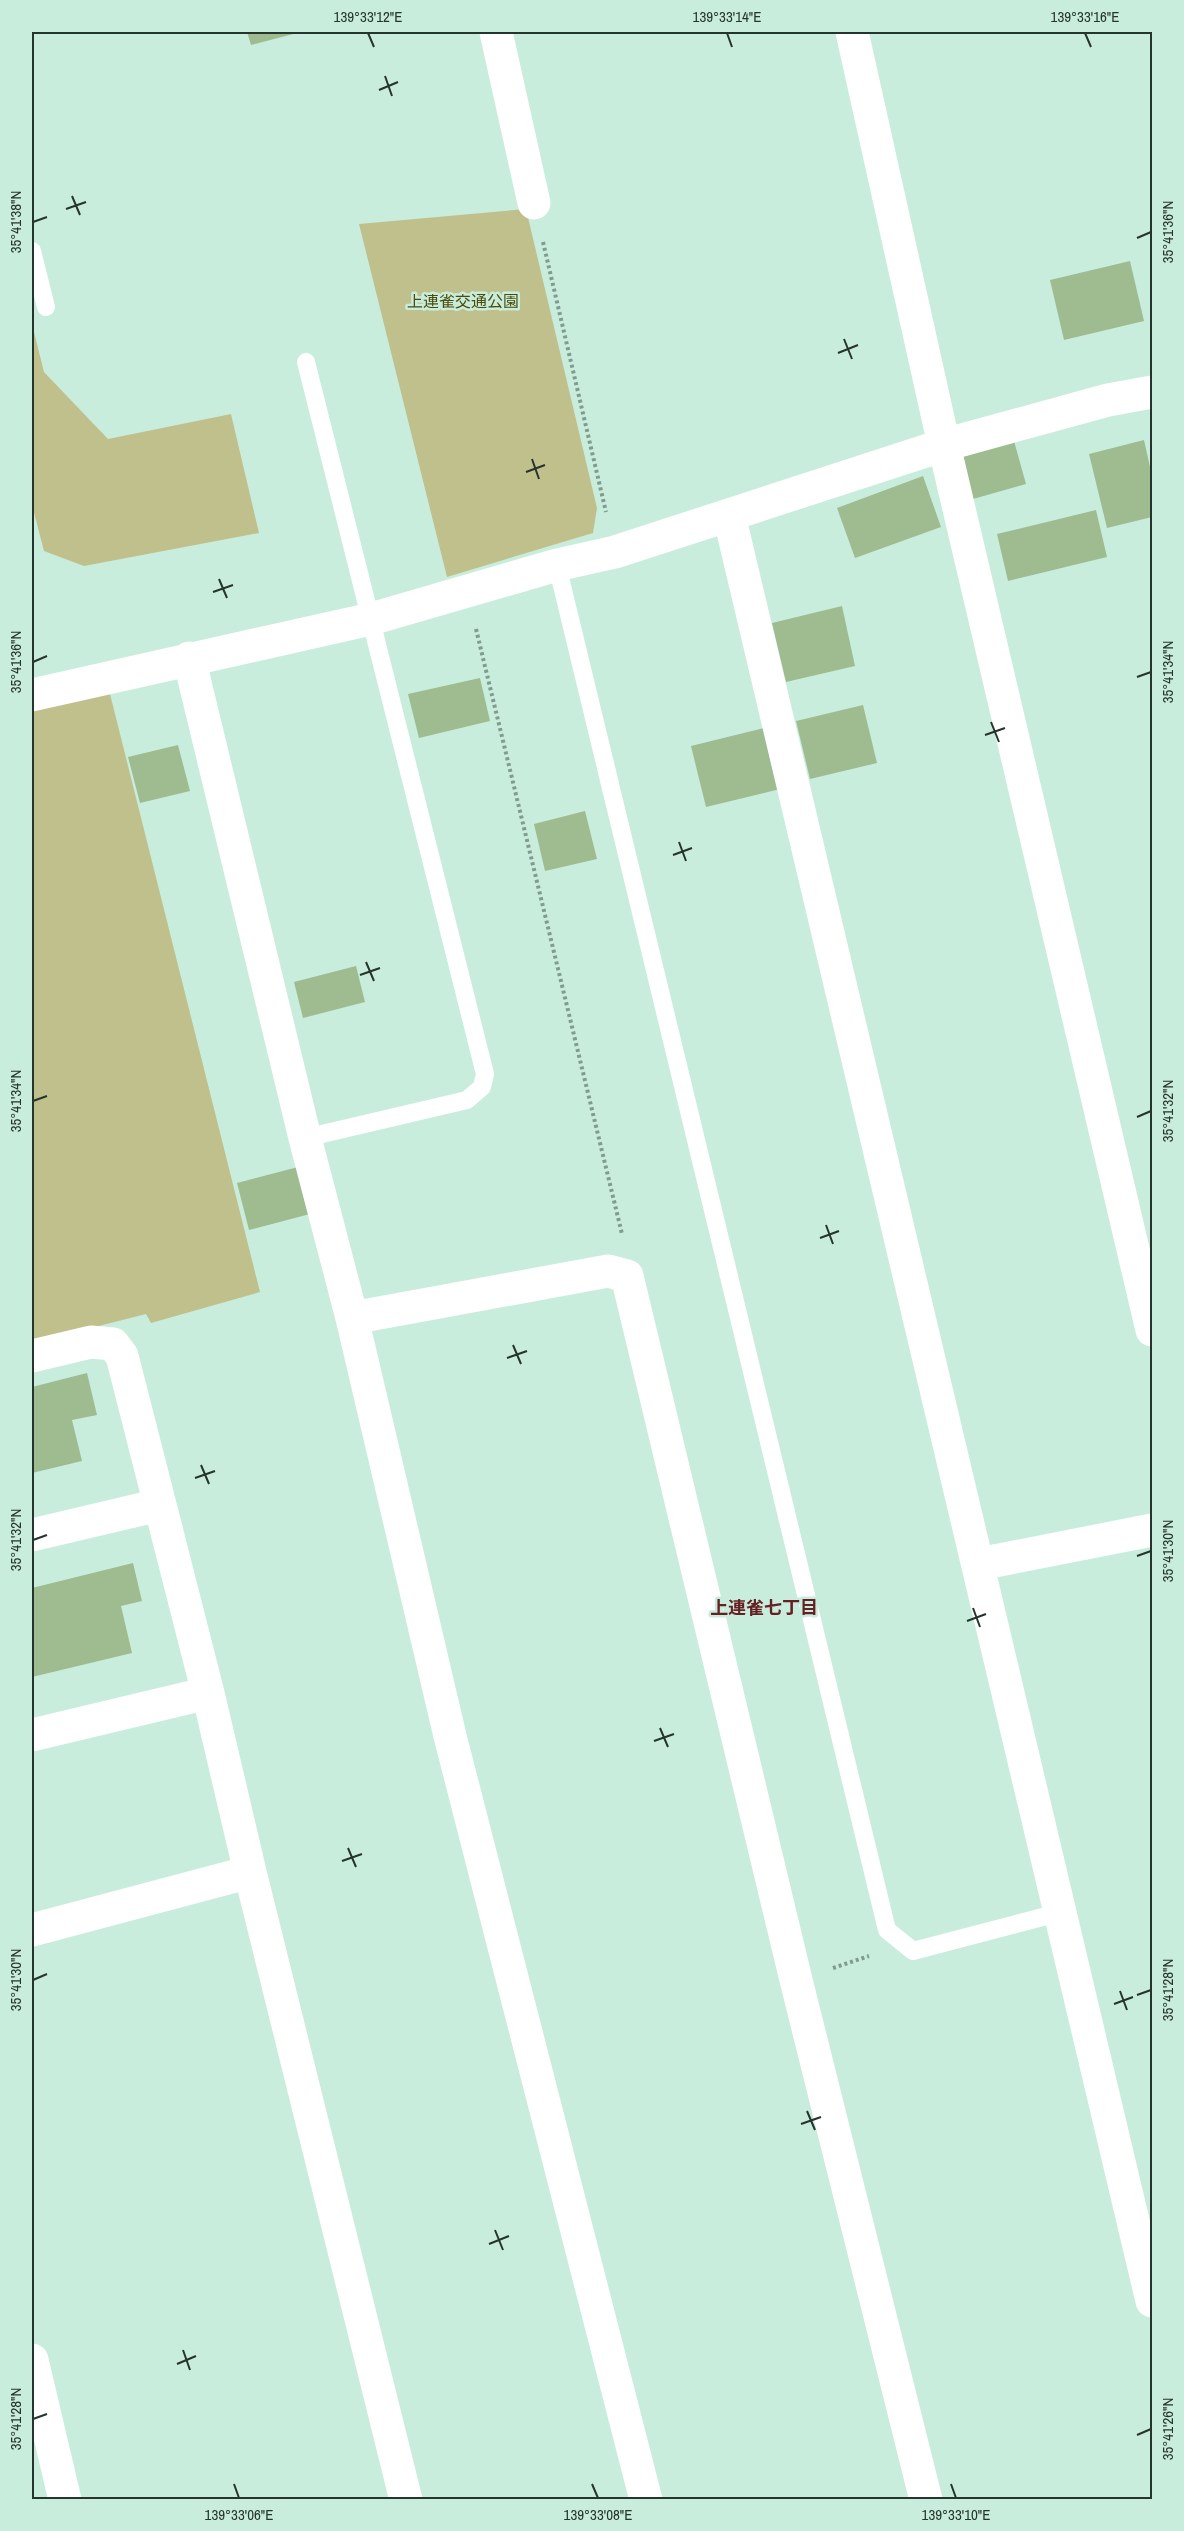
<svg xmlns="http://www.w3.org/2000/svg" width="1184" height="2531" viewBox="0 0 1184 2531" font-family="'Archivo Narrow','Noto Sans JP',sans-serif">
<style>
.green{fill:#c0c08c}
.building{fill:#9ebc90}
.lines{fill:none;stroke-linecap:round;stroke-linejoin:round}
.path{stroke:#809b8f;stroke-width:4;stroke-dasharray:3 3;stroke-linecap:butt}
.lane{stroke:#fff;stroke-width:18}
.street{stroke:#fff;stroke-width:33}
.ticks{fill:none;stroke:#26342e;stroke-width:2}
.labels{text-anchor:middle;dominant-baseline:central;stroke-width:5;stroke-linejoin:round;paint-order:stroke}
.park-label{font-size:16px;fill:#4d4b0b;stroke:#c9eddc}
.neighbourhood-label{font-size:18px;font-weight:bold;fill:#652024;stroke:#c9eddc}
.neatline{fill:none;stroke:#26342e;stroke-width:2}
.ticks-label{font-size:15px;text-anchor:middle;fill:#26342e}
</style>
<rect width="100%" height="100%" fill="#c9eddc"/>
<!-- green -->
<path class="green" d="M526 209 597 508 593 533 447 577 359 224Z
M32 324 44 372 108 439 231 414 259 533 84 566 44 551 32 505Z
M107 682 260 1292 151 1323 146 1314 32 1343V701Z"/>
<!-- building -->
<path class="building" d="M247 32H301L251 45Z
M1130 261 1144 321 1064 340 1050 280Z
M1144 440 1152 476V517L1107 528 1089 454Z
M1014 441 1026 484 973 499 961 457Z
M923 476 941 527 855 558 837 508Z
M1096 510 1107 557 1008 581 997 534Z
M842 606 855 666 786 682 772 623Z
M480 678 490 721 419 738 408 694Z
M863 705 877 763 810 779 796 721Z
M764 728 780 789 706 807 691 746Z
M178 745 190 791 140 803 128 757Z
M585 811 597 859 545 871 534 824Z
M356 966 365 1002 303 1018 294 982Z
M298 1167 310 1214 249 1230 237 1183Z
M87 1373 97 1415 72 1420 82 1461 32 1473V1387Z
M133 1563 142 1601 121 1606 132 1653 32 1677V1588Z"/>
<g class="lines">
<!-- path -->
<path class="path" d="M543 242 606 512
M476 629 622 1234
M833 1968 869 1956"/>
<!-- lane -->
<path class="lane" d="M32 251 46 307
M557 565 887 1930 913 1951 1062 1912
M305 1138 467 1100 482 1087 485 1074 306 362"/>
<!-- street -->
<path class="street" d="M496 32 534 203
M852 32 944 445 1152 1330
M729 515 1152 2301
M189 658 305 1138 352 1318 450 1736 646 2500
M32 695 371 619 557 565 615 552 944 445 1108 400 1152 392
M352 1318 608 1271 627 1276 796 1980 926 2500
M32 1356 91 1342 113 1344 122 1356 208 1693 250 1872
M32 1535 159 1505
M979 1564 1152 1530
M32 1735 208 1693
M32 1930 250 1872 406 2500
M32 2360 65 2500"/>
</g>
<!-- ticks -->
<path class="ticks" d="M368 33 374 47M727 33 732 47M1085 33 1091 47M385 76 392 96M379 90 398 82M72 196 80 215M66 209 86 202M33 222 47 217M1137 238 1151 232M844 339 852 359M838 353 858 345M532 459 539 479M526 472 545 465M219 579 227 598M213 592 233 585M33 662 47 656M1137 677 1151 672M991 722 999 742M985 735 1005 728M679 842 686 861M673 855 692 848M366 962 374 981M360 975 380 968M33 1101 47 1096M1137 1117 1151 1111M826 1225 833 1244M820 1238 839 1231M513 1345 521 1364M507 1358 527 1351M201 1465 209 1484M195 1478 215 1471M33 1540 47 1535M1137 1556 1151 1551M973 1608 980 1627M967 1621 986 1614M660 1728 668 1747M654 1741 674 1734M348 1848 356 1867M342 1861 362 1854M33 1980 47 1974M1120 1991 1127 2010M1137 1995 1151 1990M1114 2004 1133 1997M807 2111 815 2130M801 2124 821 2117M495 2230 503 2250M489 2244 509 2236M183 2350 190 2370M177 2364 196 2356M33 2419 47 2414M1137 2435 1151 2429M234 2484 239 2498M592 2484 598 2498M951 2484 956 2498"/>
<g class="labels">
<!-- park labels -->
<g class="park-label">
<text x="463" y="301">上連雀交通公園</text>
</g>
<!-- neighbourhood labels -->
<g class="neighbourhood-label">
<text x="764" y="1607">上連雀七丁目</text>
</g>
</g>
<!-- border -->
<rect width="1184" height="2531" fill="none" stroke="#c9eddc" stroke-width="66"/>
<rect x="33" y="33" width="1118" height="2465" class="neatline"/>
<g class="ticks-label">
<text x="368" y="22">139°33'12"E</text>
<text x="727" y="22">139°33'14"E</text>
<text x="1085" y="22">139°33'16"E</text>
<text transform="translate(16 222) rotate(-90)" y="5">35°41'38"N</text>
<text transform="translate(1168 232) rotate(-90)" y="5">35°41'36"N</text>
<text transform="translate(16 662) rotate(-90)" y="5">35°41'36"N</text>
<text transform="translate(1168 672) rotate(-90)" y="5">35°41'34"N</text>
<text transform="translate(16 1101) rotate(-90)" y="5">35°41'34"N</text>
<text transform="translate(1168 1111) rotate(-90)" y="5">35°41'32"N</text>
<text transform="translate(16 1540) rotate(-90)" y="5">35°41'32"N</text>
<text transform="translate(1168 1551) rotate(-90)" y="5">35°41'30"N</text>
<text transform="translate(16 1980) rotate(-90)" y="5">35°41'30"N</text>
<text transform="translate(1168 1990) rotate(-90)" y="5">35°41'28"N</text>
<text transform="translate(16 2419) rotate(-90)" y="5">35°41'28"N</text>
<text transform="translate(1168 2429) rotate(-90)" y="5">35°41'26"N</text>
<text x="239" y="2520">139°33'06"E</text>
<text x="598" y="2520">139°33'08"E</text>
<text x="956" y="2520">139°33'10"E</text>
</g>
</svg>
